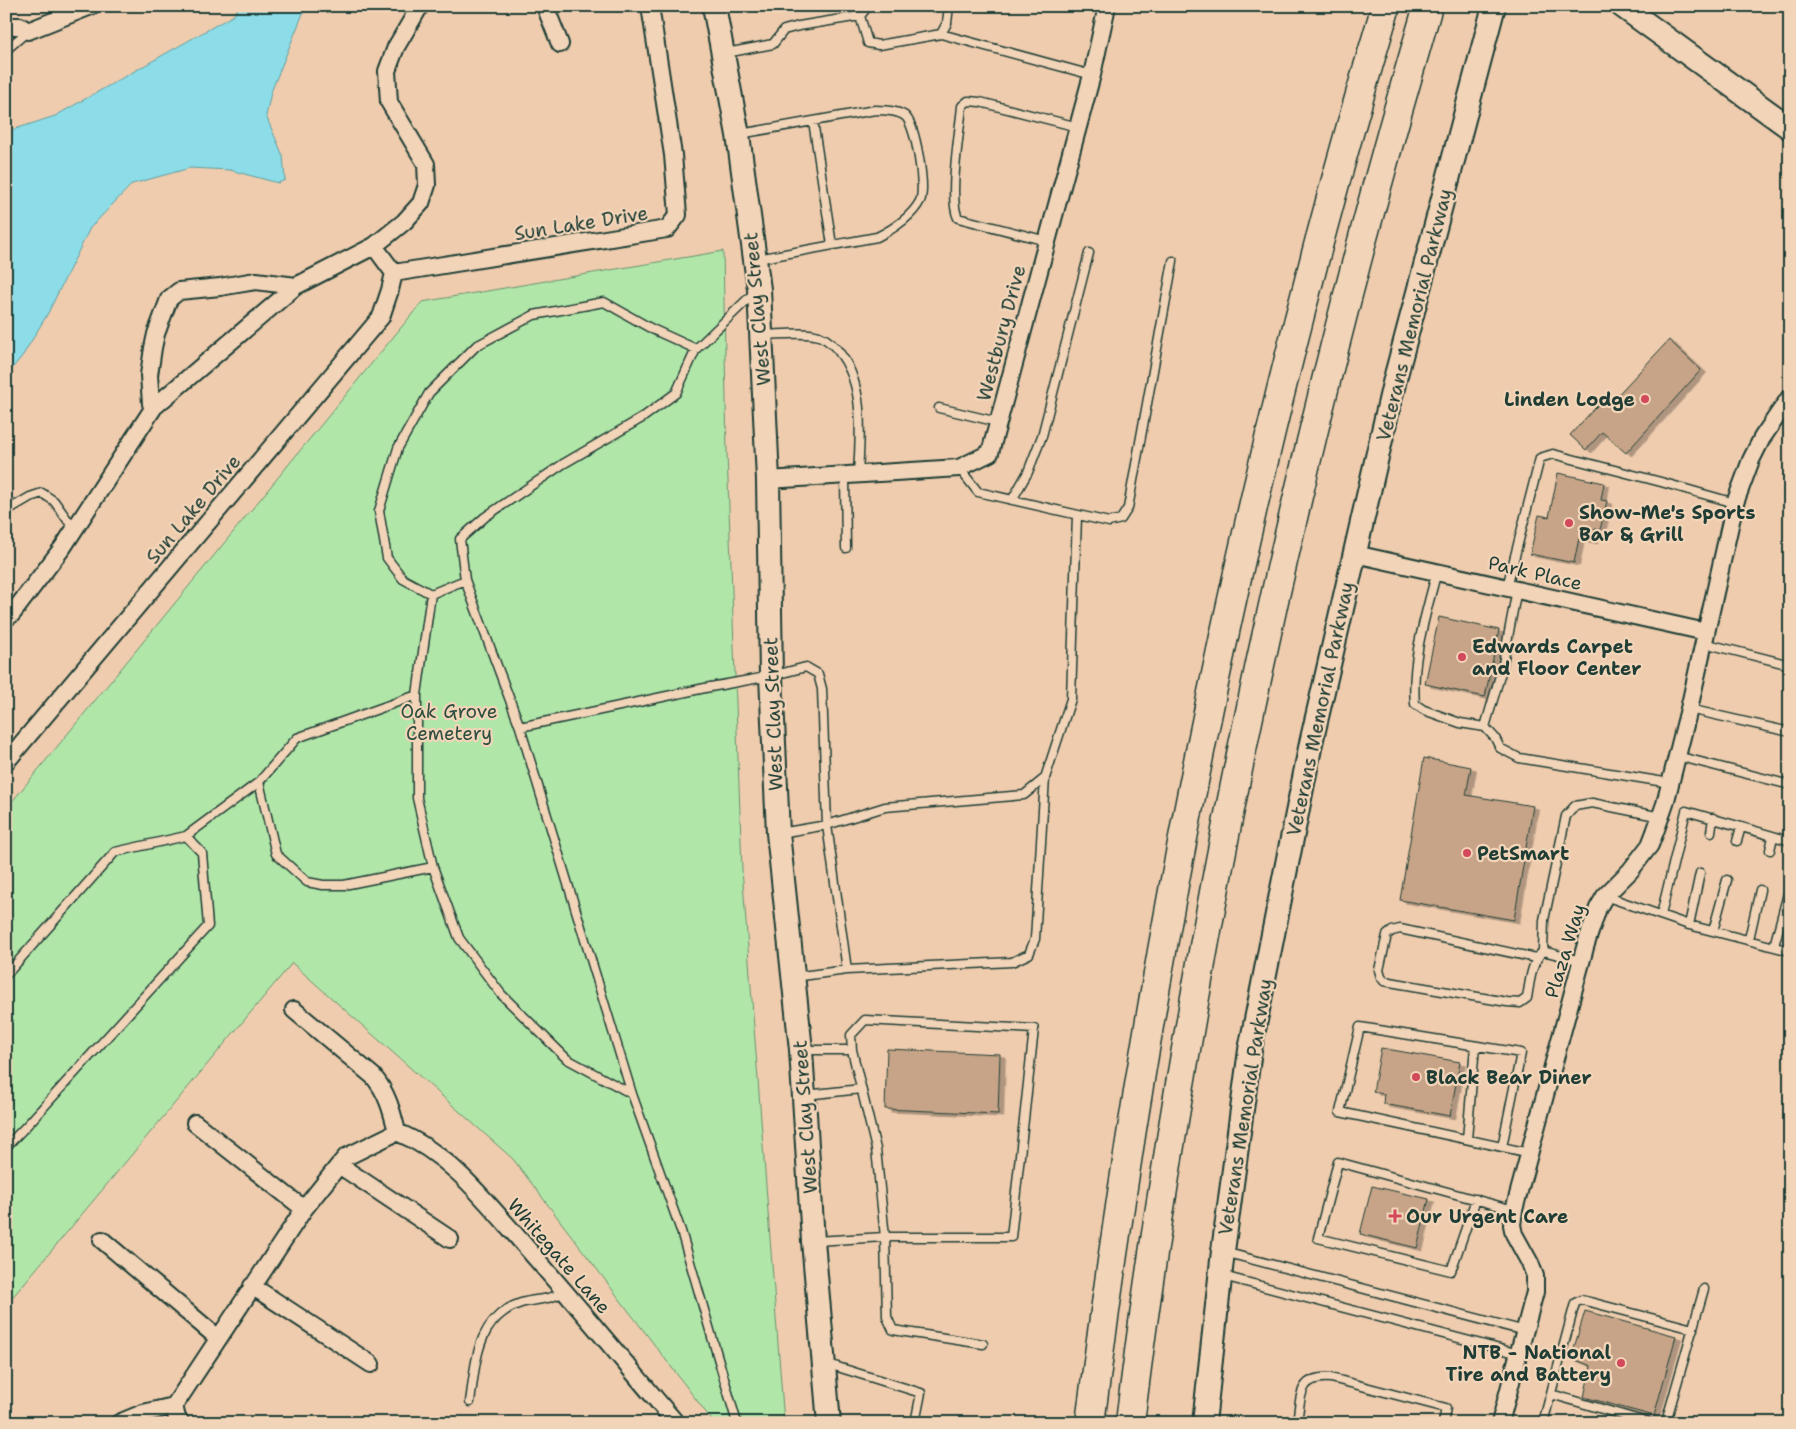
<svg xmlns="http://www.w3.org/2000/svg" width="1796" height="1429" viewBox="0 0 1796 1429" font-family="'Shantell Sans',sans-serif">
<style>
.green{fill:#b1e6a9;stroke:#68926e}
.water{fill:#8cdde8;stroke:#609da0}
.building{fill:#c7a487;stroke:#1f3d34;filter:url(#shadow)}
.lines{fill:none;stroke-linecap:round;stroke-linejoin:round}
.lane-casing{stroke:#1f3d34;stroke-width:11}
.street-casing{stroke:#1f3d34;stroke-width:20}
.secondary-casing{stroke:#1f3d34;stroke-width:26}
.highway-casing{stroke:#1f3d34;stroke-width:31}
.lane{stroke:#f2d4b8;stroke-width:8}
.street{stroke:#f2d4b8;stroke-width:16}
.secondary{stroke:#f2d4b8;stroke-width:22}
.highway{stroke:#f2d4b8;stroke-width:28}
.poi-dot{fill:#d1495b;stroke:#f2d4b8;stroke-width:2}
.labels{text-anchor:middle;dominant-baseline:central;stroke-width:4.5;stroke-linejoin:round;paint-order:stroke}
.street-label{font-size:19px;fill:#1f3d34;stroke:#f2d4b8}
.poi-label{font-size:19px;font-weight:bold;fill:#1f3d34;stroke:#f2d4b8;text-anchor:start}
.park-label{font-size:19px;fill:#2e4e40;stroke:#f2d4b8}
</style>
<defs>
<filter id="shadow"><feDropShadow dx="5.5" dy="3" stdDeviation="0" flood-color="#0004"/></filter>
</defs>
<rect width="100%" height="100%" fill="#efccae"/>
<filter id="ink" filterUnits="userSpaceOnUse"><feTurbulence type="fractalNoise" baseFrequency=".02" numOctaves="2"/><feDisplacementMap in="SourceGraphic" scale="10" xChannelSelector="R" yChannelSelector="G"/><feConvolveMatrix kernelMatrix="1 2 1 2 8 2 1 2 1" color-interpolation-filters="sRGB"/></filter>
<g filter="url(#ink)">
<!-- green -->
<path class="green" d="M723 251 727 453 742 869 784 1423H714L513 1159 292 963 6 1305V809L422 302Z"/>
<!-- water -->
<path class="water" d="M239 6H306L271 92 266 116 283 156 285 180 278 183 230 170 190 168 132 184 90 228 48 313 23 355 6 376V132L55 116 234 15Z"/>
<!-- building -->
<path class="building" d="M1669 340 1701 370 1626 453 1602 432 1586 450 1570 435 1606 396 1611 402Z
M1558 473 1604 483 1601 500 1607 501 1600 530 1595 529 1592 541 1579 538 1574 563 1530 554 1539 515 1549 517Z
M1439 617 1499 630 1485 697 1425 684Z
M1424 758 1471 767 1466 795 1533 806 1514 920 1400 900Z
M1381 1048 1460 1062 1450 1116 1383 1104 1384 1094 1373 1092Z
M887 1049 1000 1054 998 1114 885 1109Z
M1372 1186 1429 1199 1417 1248 1360 1234Z
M1585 1311 1676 1336 1654 1416 1584 1397 1591 1366 1571 1358Z"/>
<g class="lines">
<!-- lane casing -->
<g class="lane-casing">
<path id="lane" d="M860 16 868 43 879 45 941 34 1092 75
M941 34 947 23 949 6
M6 50 28 31
M726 53 773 44 784 30 799 26 860 16 868 6
M813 121 832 245
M740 134 875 110C883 110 897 110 905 116 916 125 926 188 920 201 911 218 893 229 877 237L757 259
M1047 241 958 218C948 198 960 130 962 106L968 101 980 102 1078 127
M762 335C778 335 805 331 819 336 829 340 836 347 842 356 865 389 860 435 858 474
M939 408 998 422
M959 468 978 492 1109 522 1121 519 1128 508 1173 261
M845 475 846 548
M1012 500 1028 472 1042 436 1089 253
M6 511 30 497 42 493 54 501 74 529
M1437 571C1426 614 1411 659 1415 704L1424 710 1460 723 1485 727 1495 738 1500 748 1519 758 1670 783
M465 580 460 539 485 517 563 464 642 418 676 393 696 349 754 293
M1507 587 1540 458 1553 454 1661 482 1735 503
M431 594 403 579 387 558 379 511 398 448 429 393 476 346 534 315 604 302 652 329 696 349
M1704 643 1790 665
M417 695V798L433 867 459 938 501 994 567 1059 632 1094
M1689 709 1790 732
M520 727 632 1094 681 1231 737 1423
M1485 727 1502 669 1517 589
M1677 756 1790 785
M259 782 276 854 307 882 323 885H344L433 867
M1711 832 1713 818
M780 833 827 825 885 807 1024 795 1045 778 1071 699 1077 515
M1737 841 1741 827
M1770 850 1773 837
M1605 896 1689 925 1790 951
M1661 915 1686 811 1790 841
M1689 925 1700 873
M1713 931 1727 880
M1749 939 1760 890
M1774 946 1790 886
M1536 958 1400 929 1392 931 1387 935 1379 970 1381 977 1384 981 1507 1002 1520 1003 1527 998C1530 981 1531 963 1543 951
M1581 961 1543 951 1544 920 1566 816 1575 806 1592 803 1661 817
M6 975 115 852 186 836 259 782 297 738 417 695 431 594 465 580 520 727 705 688 771 676 806 667 818 674 822 689 827 825 847 970
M794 977 847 970 1012 962 1029 954 1035 939 1045 778
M803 1050H852L851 1035 865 1020 1034 1029 1011 1237H885L876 1149 852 1050
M806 1095 861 1089
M1467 1139 1475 1046
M6 1147 30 1122 208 926 202 853 186 836
M1502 1147 1521 1053 1360 1027 1340 1112 1530 1153
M1476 1199 1451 1271 1318 1238 1338 1162 1514 1210
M815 1241 885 1237 887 1317 893 1330 983 1344
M1224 1252 1525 1331
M1223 1276 1519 1354
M828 1364 921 1393 915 1423
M1551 1394 1650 1423
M470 1402C476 1362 476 1318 521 1303 538 1298 549 1301 565 1291
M1297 1423C1301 1397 1298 1375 1331 1378L1446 1408 1443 1423
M1543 1423 1575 1303 1581 1300 1590 1302 1693 1329
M1664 1423 1666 1422 1704 1289"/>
</g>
<!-- street casing -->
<g class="street-casing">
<path id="street" d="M545 6 560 44
M6 26H20L28 31 91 6
M394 273 667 229 678 215 673 155 650 6
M154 407 151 404 149 375 153 348 156 334 169 299 179 291 220 287 256 281 296 286
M768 480 959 468 990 453 1092 75 1107 6
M1355 554 1706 632
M6 618 12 614 63 547 154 407 296 286 374 246 404 222 421 203 427 185 426 164 389 102 387 71 396 47 420 6
M6 762 381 317 390 290 394 273 374 246
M294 1010 373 1076C387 1092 392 1111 397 1132
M195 1123 304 1209
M339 1165 450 1239
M102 1240 218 1338
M252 1286 371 1364
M174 1406 177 1418 181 1423
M119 1423 143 1413 174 1406 304 1209 339 1165 346 1157 397 1132C451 1154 488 1204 526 1247 577 1305 626 1364 676 1423
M1500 1423 1535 1292V1276L1530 1263 1514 1234 1512 1225 1514 1210 1586 944 1598 908 1605 896 1630 871 1650 845 1655 832 1665 804 1689 709 1735 503 1751 460 1762 438 1790 397"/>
</g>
<!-- secondary casing -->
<g class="secondary-casing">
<path id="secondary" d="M714 6 738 135 759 289 768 480 771 676 778 833 801 1050 813 1241 829 1423
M1622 6 1790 128
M1204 1423 1223 1251 1250 1050 1311 743 1395 379 1494 6"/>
</g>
<!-- highway casing -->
<g class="highway-casing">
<path id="highway" d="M1090 1423C1151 944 1247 469 1386 6
M1130 1423C1146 1288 1168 1153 1191 1020 1250 677 1330 339 1428 6"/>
</g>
<!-- lane -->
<use href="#lane" class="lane"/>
<!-- street -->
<use href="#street" class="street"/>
<!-- secondary -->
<use href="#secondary" class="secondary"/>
<!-- highway -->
<use href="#highway" class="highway"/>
</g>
</g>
<!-- markers -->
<g class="poi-dot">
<circle cx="1645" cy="399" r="5"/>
<circle cx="1569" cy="523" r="5"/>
<circle cx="1462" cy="657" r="5"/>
<circle cx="1467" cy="853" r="5"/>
<circle cx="1416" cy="1077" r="5"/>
<path d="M1392.5 1208.5h5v5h5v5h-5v5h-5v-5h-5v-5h5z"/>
<circle cx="1621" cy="1363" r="5"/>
</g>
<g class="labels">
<!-- street labels -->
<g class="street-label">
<text transform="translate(581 223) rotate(-9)">Sun Lake Drive</text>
<text transform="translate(757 309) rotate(-95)">West Clay Street</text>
<text transform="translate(1414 315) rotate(-76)">Veterans Memorial Parkway</text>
<text transform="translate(1001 333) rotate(-75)">Westbury Drive</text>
<text transform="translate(193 509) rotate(-50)">Sun Lake Drive</text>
<text transform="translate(1535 573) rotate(13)">Park Place</text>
<text transform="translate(1320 709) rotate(-78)">Veterans Memorial Parkway</text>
<text transform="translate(773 714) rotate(-92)">West Clay Street</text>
<text transform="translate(1565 951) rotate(-73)">Plaza Way</text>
<text transform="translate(1245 1107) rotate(-81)">Veterans Memorial Parkway</text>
<text transform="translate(805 1117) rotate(-94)">West Clay Street</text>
<text transform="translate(559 1256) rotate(49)">Whitegate Lane</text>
</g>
<!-- poi labels -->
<g class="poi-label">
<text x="1635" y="399" text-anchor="end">Linden Lodge</text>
<text x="1579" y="512">Show-Me's Sports<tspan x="1579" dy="22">Bar &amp; Grill</tspan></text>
<text x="1472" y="646">Edwards Carpet<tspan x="1472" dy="22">and Floor Center</tspan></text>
<text x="1477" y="853">PetSmart</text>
<text x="1426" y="1077">Black Bear Diner</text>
<text x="1406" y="1216">Our Urgent Care</text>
<text x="1611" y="1352" text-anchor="end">NTB - National<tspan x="1611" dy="22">Tire and Battery</tspan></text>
</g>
<!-- park labels -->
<g class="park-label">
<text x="449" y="711">Oak Grove<tspan x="449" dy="22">Cemetery</tspan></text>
</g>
</g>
<!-- margin -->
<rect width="1796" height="1429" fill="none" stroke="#f2d4b8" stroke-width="25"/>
<rect x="12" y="12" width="1771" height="1404" fill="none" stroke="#1f3d34" stroke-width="2" filter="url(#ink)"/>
</svg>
